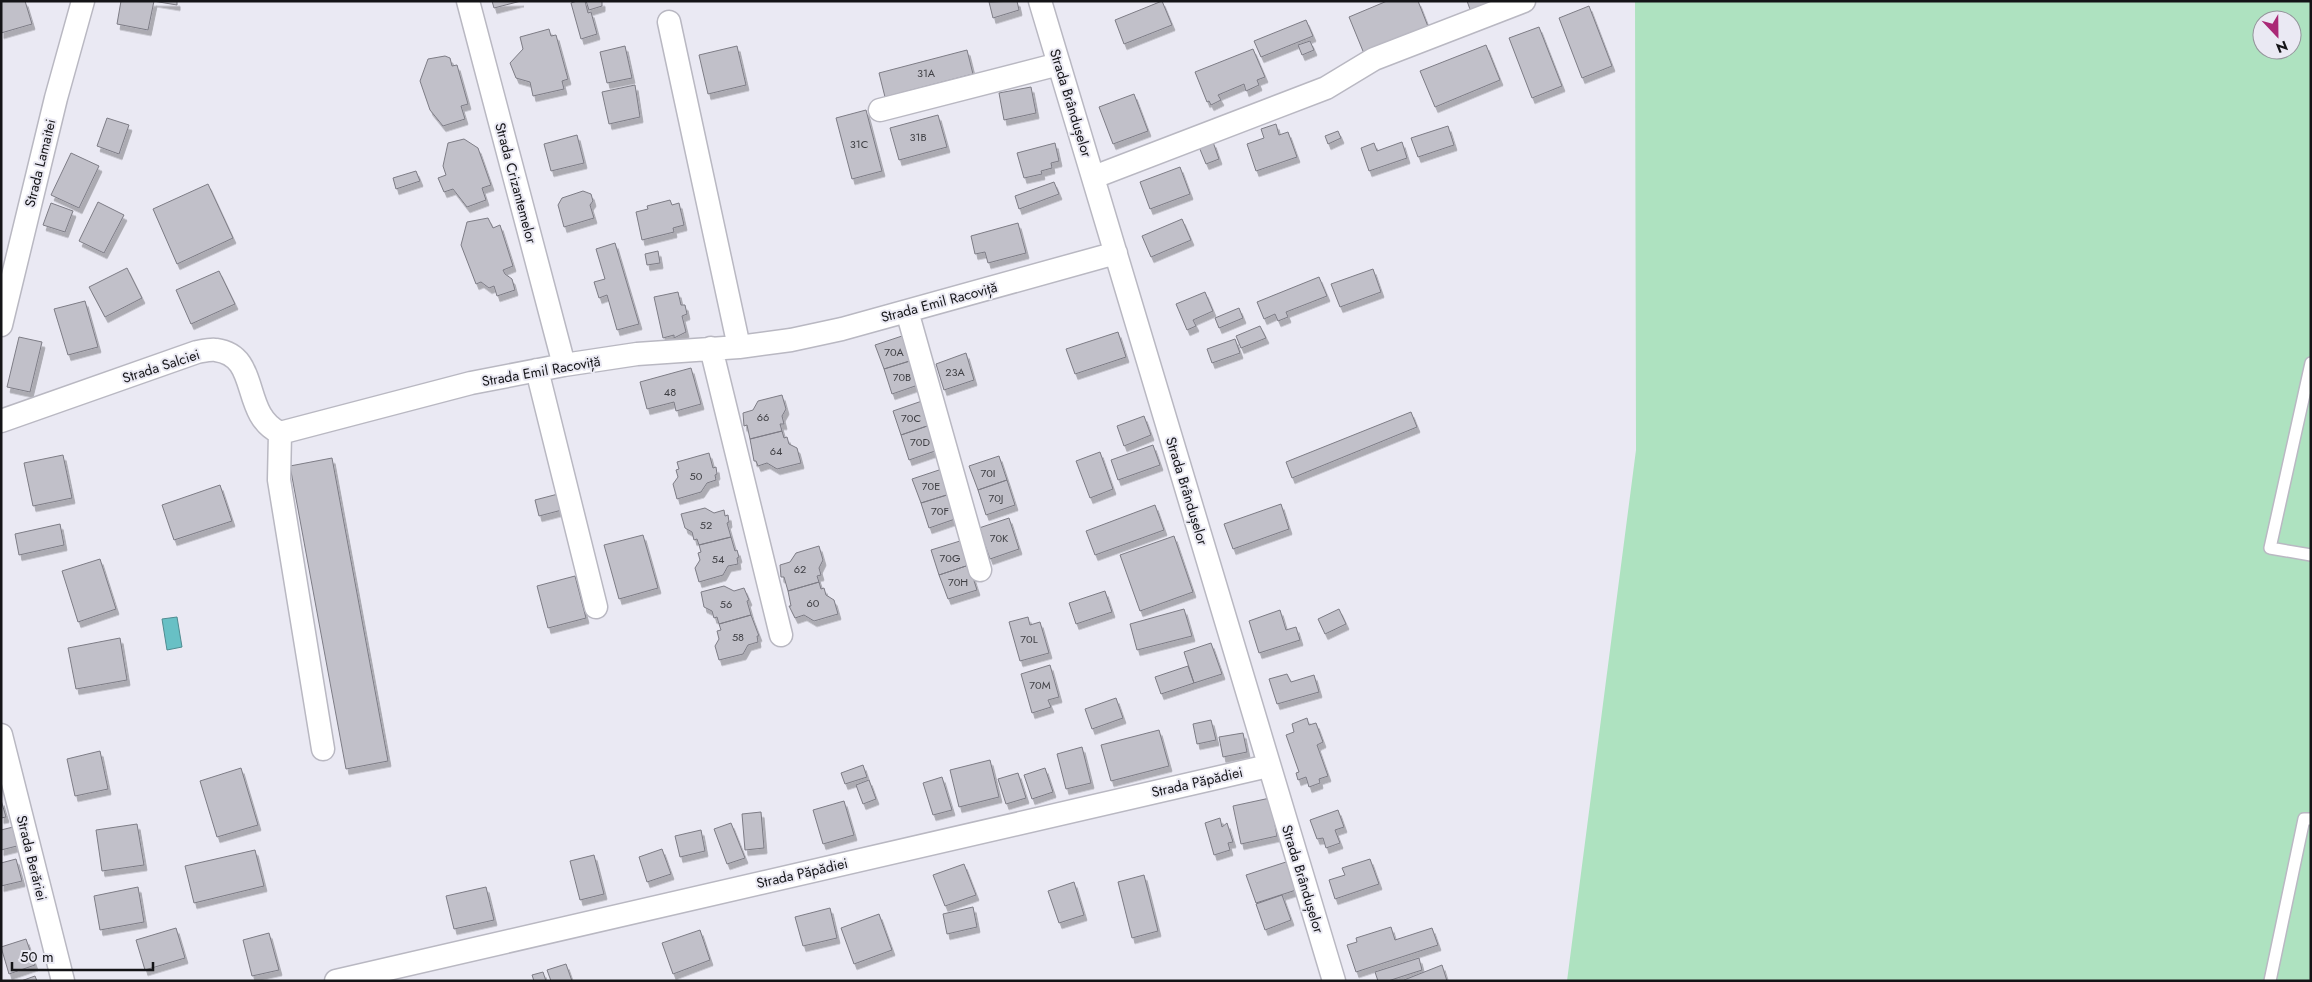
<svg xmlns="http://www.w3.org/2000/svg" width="2312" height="982" viewBox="0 0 2312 982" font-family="Jost,sans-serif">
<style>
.green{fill:#aee2c0;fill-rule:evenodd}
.water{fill:#68c0c5;stroke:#4f8c91}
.building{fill:#c1c0c9;stroke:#7d7c85;filter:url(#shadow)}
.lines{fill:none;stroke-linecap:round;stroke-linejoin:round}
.service-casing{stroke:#b9b8c2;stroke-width:14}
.minor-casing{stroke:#b9b8c2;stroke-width:25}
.service{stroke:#fff;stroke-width:11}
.minor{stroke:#fff;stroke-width:22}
.labels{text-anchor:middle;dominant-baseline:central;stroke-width:4;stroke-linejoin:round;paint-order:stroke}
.number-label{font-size:11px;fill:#3f3f44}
.street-label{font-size:14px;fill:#141417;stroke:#eae9f3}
</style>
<defs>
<filter id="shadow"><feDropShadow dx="3" dy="5.5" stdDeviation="0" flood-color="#0004"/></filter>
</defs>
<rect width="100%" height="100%" fill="#eae9f3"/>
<!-- green -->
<path class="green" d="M1635 1H2311V981H1567L1636 450ZM2262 20H2292V50H2262Z"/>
<!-- water -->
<path class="water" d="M177 617 182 647 167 650 162 619Z"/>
<!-- building -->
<path class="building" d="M1 1H25L32 24 1 33Z
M121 1H154L148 30 117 24Z
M153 1H177V5Z
M492 1H521L494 8Z
M577 1H585L588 13 591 12 597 34 581 39 571 3Z
M586 1H602V6L589 10Z
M1017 1 1019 10 993 18 989 2Z
M1162 1 1172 25 1124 44 1115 20Z
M1387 1H1418L1429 29 1365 56 1349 17Z
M1467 1H1497L1471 12Z
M1589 6 1612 66 1582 78 1559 18Z
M1306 20 1313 36 1261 57 1254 41Z
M1539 27 1562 86 1532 98 1509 38Z
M549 29 551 36 556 35 568 79 562 81 564 89 533 96 530 82 516 78 510 63 523 49 520 37Z
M1310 41 1314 50 1302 55 1298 45Z
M1486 45 1500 80 1435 107 1420 71Z
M625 46 632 78 607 83 600 52Z
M737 46 746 85 708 94 699 55Z
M1253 49 1265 77 1257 80 1259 85 1246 91 1244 84 1218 95 1221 100 1211 105 1209 101 1207 102 1195 72Z
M967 50 973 74 885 97 879 73Z
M445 56 450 58 452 66 457 65 468 104 461 106 465 119 443 126 430 110 420 81 428 59Z
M635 85 640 117 609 124 602 92Z
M1031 87 1036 113 1004 120 999 93Z
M1134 94 1148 131 1113 144 1099 107Z
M866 110 882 171 852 179 836 118Z
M938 115 947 147 899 160 890 128Z
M107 118 129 125 119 154 97 146Z
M1276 124 1279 135 1288 132 1297 157 1256 171 1247 144 1264 138 1261 129Z
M1448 126 1454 145 1418 157 1411 138Z
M1338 131 1341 138 1328 144 1325 136Z
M577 135 584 163 551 171 544 144Z
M464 139 478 148 491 185 482 188 486 200 467 207 453 189 444 192 438 178 446 175 443 166 448 143Z
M1213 142 1219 159 1206 164 1199 147Z
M1402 142 1407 158 1369 171 1361 148 1374 143 1377 151Z
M1055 143 1059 161 1051 163 1052 168 1041 171 1042 174 1024 178 1017 153Z
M71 153 99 166 79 208 51 195Z
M1180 167 1190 194 1150 209 1140 182Z
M416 171 420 181 396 189 393 178Z
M1054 182 1059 194 1019 209 1015 196Z
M208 184 233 238 177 264 153 209Z
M583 191 591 194 593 201 590 205 594 218 564 227 558 205 562 198Z
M670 200 672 205 679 203 684 225 673 228 674 232 642 240 636 212 648 209 647 206Z
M98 202 124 215 104 253 79 241Z
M51 203 73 211 65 232 43 225Z
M488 218 493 228 500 225 513 266 503 270 505 274 512 279 515 290 497 296 494 286 489 288 481 282 476 284 461 245 467 222Z
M1182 219 1191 240 1151 257 1142 236Z
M1018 223 1026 253 988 263 985 252 975 254 971 236Z
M615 243 639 324 617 330 607 295 599 298 594 282 605 279 596 249Z
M658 251 660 263 647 265 645 254Z
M127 268 142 298 105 317 89 287Z
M1373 269 1381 292 1340 307 1331 284Z
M219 271 235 304 191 324 176 290Z
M1319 277 1327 296 1286 312 1288 317 1278 321 1275 314 1264 319 1257 302Z
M678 292 681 305H685L687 314 682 316 686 332 674 338V335L663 338 654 297Z
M1205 292 1213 311 1193 320 1196 326 1187 330 1176 304Z
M85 301 98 347 68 355 54 309Z
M1239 308 1243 318 1219 328 1215 318Z
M1260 326 1266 338 1241 348 1236 336Z
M1118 332 1126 357 1075 374 1066 349Z
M905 335 913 360 884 369 875 345Z
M19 337 42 342 30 392 7 387Z
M1235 339 1240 353 1212 363 1207 349Z
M966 353 974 380 944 390 936 364Z
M913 360 921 384 892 394 884 369Z
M691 368 701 404 676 411 674 402 647 409 640 382Z
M782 395 786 409 782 416 784 424H780L782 431 750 439 747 425 744 426 743 413 753 410 758 401Z
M922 401 930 425 901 435 893 411Z
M1411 412 1417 427 1292 478 1286 462Z
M1144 416 1151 435 1124 446 1117 426Z
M930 425 938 450 909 460 901 435Z
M782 431 784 438 787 437 789 444 797 448 801 463 777 469 767 463 758 466 756 461H754L750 439Z
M1153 445 1160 465 1118 480 1111 460Z
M1100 452 1113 489 1090 498 1076 461Z
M709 453 713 468 716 467 717 474 715 475 716 480 707 483 701 492 677 499 673 484 678 477 676 470 679 469 677 462Z
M63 455 72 498 33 506 24 463Z
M999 456 1007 480 978 490 969 466Z
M332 458 388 761 346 769 290 466Z
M942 469 950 494 921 503 912 479Z
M1007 480 1015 505 986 515 978 490Z
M220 485 232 521 174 540 162 505Z
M558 494 562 510 539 516 535 500Z
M950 494 958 518 929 528 921 503Z
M1281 504 1289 529 1233 549 1224 524Z
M1155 505 1164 530 1095 555 1086 531Z
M705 508 714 513 724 510 725 516 728 515 729 522 727 523 731 537 699 545 697 539 694 540 692 532 685 528 681 514Z
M1009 518 1019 549 990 559 979 528Z
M60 524 64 545 19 555 15 534Z
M643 535 658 588 619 599 604 545Z
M1174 536 1193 592 1140 611 1120 555Z
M731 537 735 551 737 550 739 557 737 558 738 564 728 566 723 575 699 582 695 568 700 560 698 553 701 552 699 545Z
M960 541 969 565 939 575 931 550Z
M819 546 823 560 819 568 821 575 817 576 819 582 788 591 784 577H781L780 565 790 562 796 553Z
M100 559 116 609 78 622 62 571Z
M969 565 977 590 948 599 939 575Z
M575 576 586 618 548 628 537 586Z
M819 582 821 589 824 588 826 595 834 600 838 614 814 621 804 615 795 618 789 606H791L788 591Z
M724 586 734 591 744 588 749 600 747 601 751 615 719 624 717 617 714 618 712 611 704 607 701 592Z
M1105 591 1112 612 1076 624 1069 603Z
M1184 609 1192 636 1137 650 1130 624Z
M1339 609 1346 624 1325 634 1318 619Z
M1280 610 1286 630 1296 627 1300 640 1259 653 1249 621Z
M751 615 759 636H757L758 642 748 645 743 654 719 660 715 646 719 639 717 631 721 630 719 624Z
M1028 617 1030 625 1040 622 1049 653 1020 661 1009 622Z
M120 638 127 680 76 689 68 648Z
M1211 643 1222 674 1194 683 1184 652Z
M1050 665 1059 697 1048 700 1051 707 1032 713 1021 674Z
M1188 666 1194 683 1161 694 1155 677Z
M1287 674 1291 682 1314 675 1319 692 1277 704 1269 679Z
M1116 698 1123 718 1092 729 1085 709Z
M1307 718 1309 725 1316 723 1323 742 1317 745 1328 776 1319 779 1320 783 1309 787 1306 777 1298 780 1296 773 1299 772 1286 735 1294 732 1292 724Z
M1211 720 1216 740 1197 744 1193 724Z
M1159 730 1169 766 1111 781 1101 745Z
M1243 733 1247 752 1223 757 1219 737Z
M1082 747 1091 783 1066 789 1057 754Z
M100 751 108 789 75 796 67 759Z
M990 760 999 797 959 807 950 770Z
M863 765 867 777 845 784 841 773Z
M241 768 258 825 217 837 200 781Z
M1045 768 1053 792 1032 799 1024 775Z
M1018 773 1026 798 1006 804 998 779Z
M942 777 952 810 933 815 923 783Z
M869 780 876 799 863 804 856 785Z
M1270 798 1277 836 1241 844 1233 806Z
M1 800 6 817 1 818Z
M844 801 854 835 823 844 813 810Z
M1338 810 1344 827 1335 830 1340 843 1326 848 1323 838 1317 839 1310 820Z
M761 812 764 848 745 850 742 814Z
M1220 818 1222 827 1227 823 1233 842 1228 843 1230 850 1214 855 1205 823Z
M731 823 745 858 727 864 714 829Z
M137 824 144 865 102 871 96 830Z
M13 827 17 846 1 850V830Z
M701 830 705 851 680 857 675 836Z
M662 849 671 874 647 882 639 857Z
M255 850 264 886 194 903 185 866Z
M594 855 604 894 580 900 570 861Z
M16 859 22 881 1 886V863Z
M1370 859 1379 884 1335 899 1329 880 1345 875 1342 868Z
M1286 862 1296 890 1256 903 1246 875Z
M964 864 976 895 945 906 933 875Z
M1144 875 1158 931 1132 938 1118 882Z
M1074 882 1084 915 1059 923 1048 891Z
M138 887 144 922 100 930 94 896Z
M486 887 494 920 454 929 446 896Z
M1282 895 1291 920 1265 930 1256 904Z
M973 907 977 927 947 934 943 914Z
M830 908 837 938 803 946 795 917Z
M879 914 892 950 854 964 841 928Z
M1391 927 1395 940 1432 928 1438 945 1356 972 1347 945 1357 942 1356 938Z
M176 928 185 958 145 970 136 940Z
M700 930 710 960 673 974 662 943Z
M269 933 279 970 252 976 243 940Z
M26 939 35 965 9 974 1 947Z
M1419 958 1422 970 1388 981H1378L1375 972Z
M566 964 572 981H551L547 970Z
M1442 965 1447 981H1404V980Z
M543 972 546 981H534L532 975Z
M35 976 37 981H21Z"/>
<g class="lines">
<!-- service casing -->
<g class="service-casing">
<path id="service" d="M2311 363 2270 548 2311 555
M2270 981 2304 819H2311"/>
</g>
<!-- minor casing -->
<g class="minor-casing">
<path id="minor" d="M468 1 564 365
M1040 1 1334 981
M669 22 739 347
M880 110 1059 64
M1094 177 1326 88 1374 59 1524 1
M907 311 980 570
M1 325 56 98 83 1
M711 348 781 635
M537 370 596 607
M1 421 197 352C203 351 211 349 216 350 261 356 240 414 280 433
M1 735 63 981
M323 749 279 480 280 433 471 383 564 365 637 354 739 347 791 340 842 329 1116 253
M336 981 1268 766"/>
</g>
<!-- service -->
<use href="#service" class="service"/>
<!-- minor -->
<use href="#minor" class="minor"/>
</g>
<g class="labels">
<!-- number labels -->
<g class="number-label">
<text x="926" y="73">31A</text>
<text x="918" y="137">31B</text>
<text x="859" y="144">31C</text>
<text x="894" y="352">70A</text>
<text x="955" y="372">23A</text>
<text x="902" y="377">70B</text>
<text x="670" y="392">48</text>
<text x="763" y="417">66</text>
<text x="911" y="418">70C</text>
<text x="920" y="442">70D</text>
<text x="776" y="451">64</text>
<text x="988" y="473">70I</text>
<text x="696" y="476">50</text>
<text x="931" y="486">70E</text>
<text x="996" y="498">70J</text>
<text x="940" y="511">70F</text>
<text x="706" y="525">52</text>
<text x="999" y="538">70K</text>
<text x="950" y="558">70G</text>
<text x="718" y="559">54</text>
<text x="800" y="569">62</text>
<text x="958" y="582">70H</text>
<text x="813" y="603">60</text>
<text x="726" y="604">56</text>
<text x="738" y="637">58</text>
<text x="1029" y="639">70L</text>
<text x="1040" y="685">70M</text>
</g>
<!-- street labels -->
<g class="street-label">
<text transform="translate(1071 103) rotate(73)">Strada Brândușelor</text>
<text transform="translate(40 163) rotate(-76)">Strada Lamaitei</text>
<text transform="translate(516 183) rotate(75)">Strada Crizantemelor</text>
<text transform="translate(939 302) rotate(-15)">Strada Emil Racoviță</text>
<text transform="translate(161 366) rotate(-18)">Strada Salciei</text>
<text transform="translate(541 371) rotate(-10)">Strada Emil Racoviță</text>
<text transform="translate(1187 491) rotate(73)">Strada Brândușelor</text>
<text transform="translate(1197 782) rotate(-13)">Strada Păpădiei</text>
<text transform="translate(32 858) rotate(76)">Strada Berăriei</text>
<text transform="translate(802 873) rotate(-13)">Strada Păpădiei</text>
<text transform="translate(1303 879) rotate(73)">Strada Brândușelor</text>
</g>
</g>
<!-- border -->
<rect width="2312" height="982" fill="none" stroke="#141417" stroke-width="5"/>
<!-- north arrow -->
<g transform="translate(2277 35) rotate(158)"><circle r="24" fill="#eae9f3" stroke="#94949b"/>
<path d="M0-4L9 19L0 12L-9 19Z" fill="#aa2976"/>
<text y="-8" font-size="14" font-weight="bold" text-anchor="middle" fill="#141417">N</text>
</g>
<!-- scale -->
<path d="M12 962v8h141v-8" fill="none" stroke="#141417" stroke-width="2.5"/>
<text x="20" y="962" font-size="15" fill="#141417" stroke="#eae9f3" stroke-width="4" paint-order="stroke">50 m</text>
</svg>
